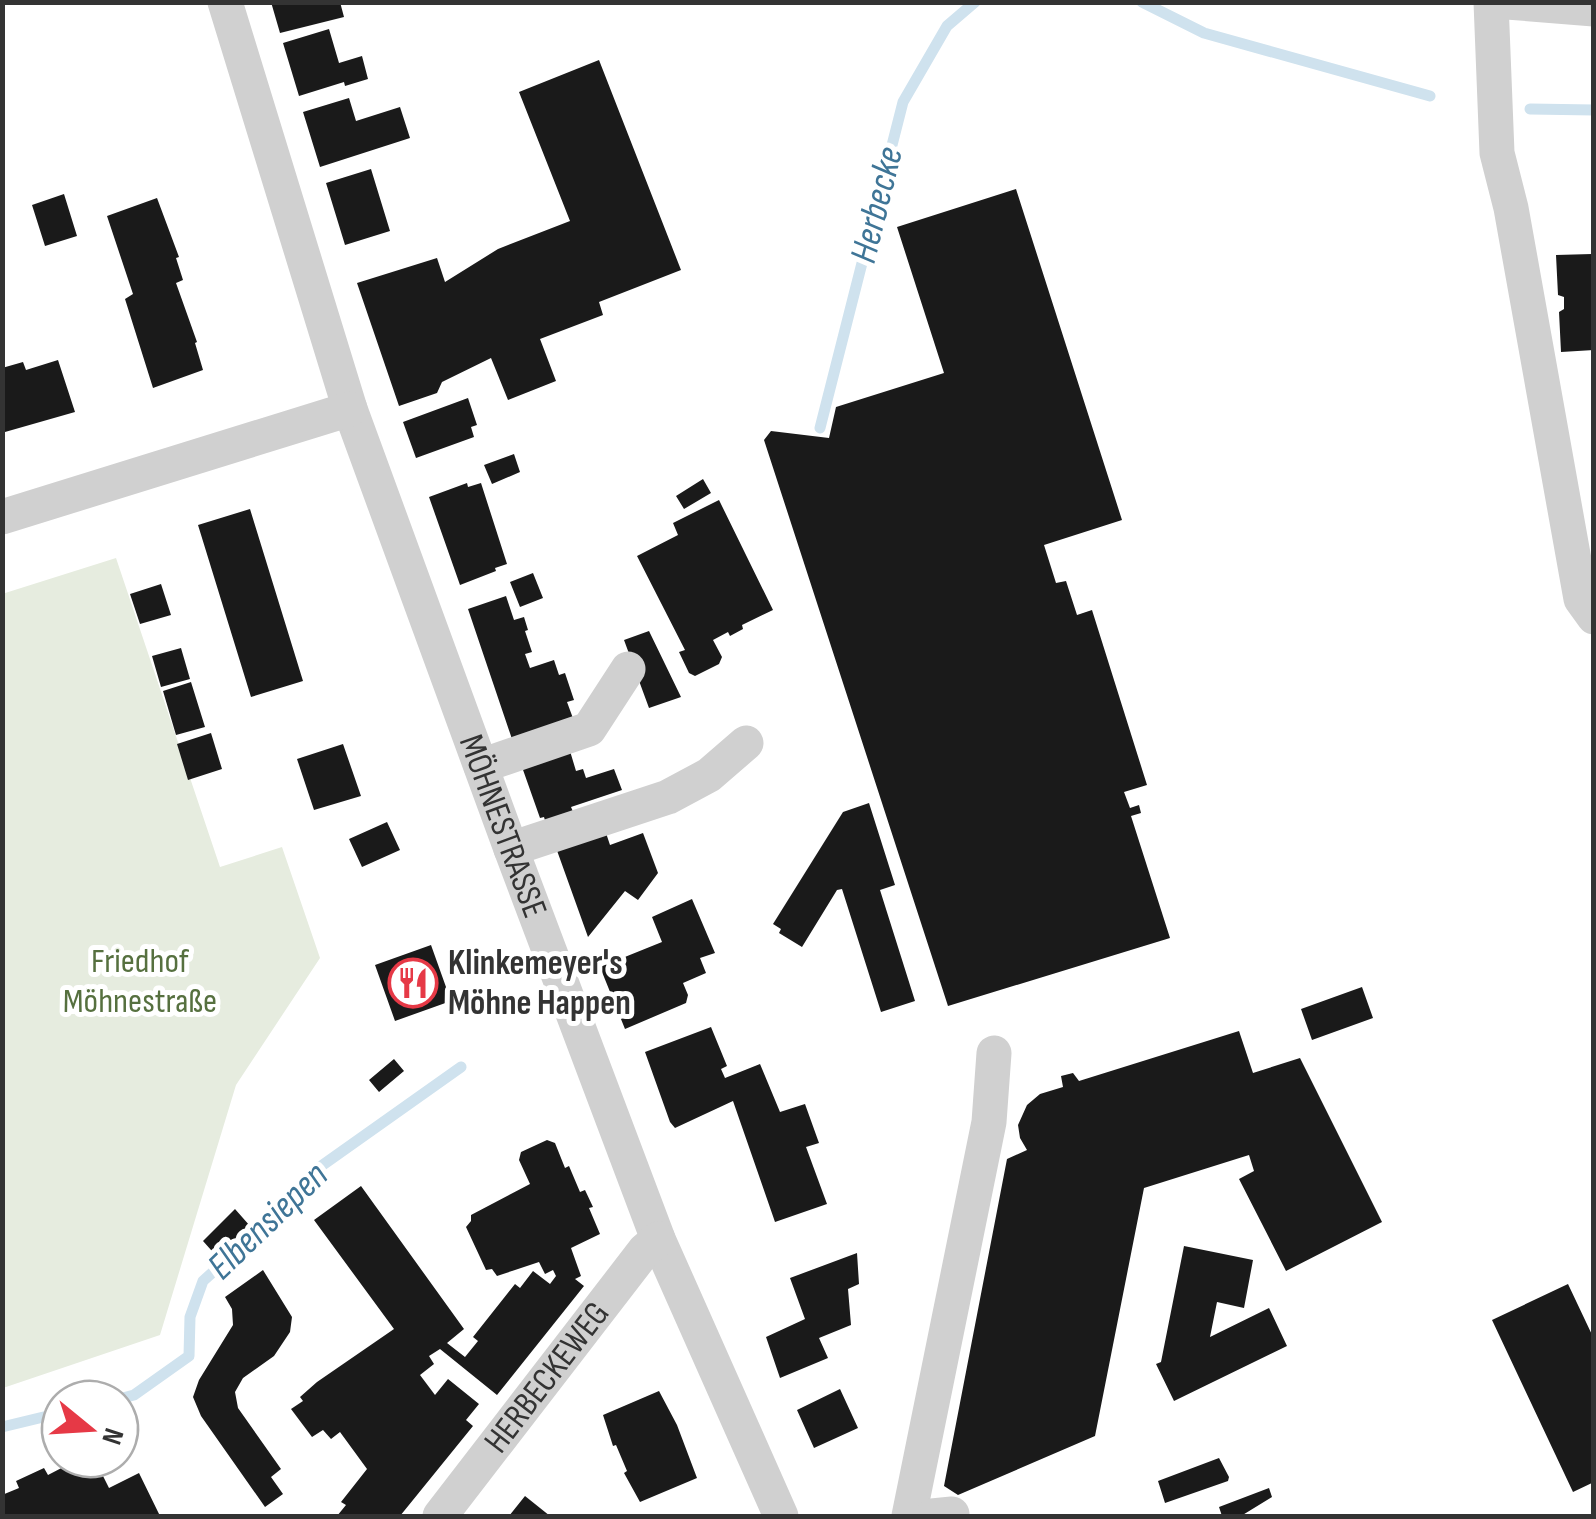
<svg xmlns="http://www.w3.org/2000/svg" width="1596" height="1519" viewBox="0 0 1596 1519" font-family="'Sofia Sans Condensed',sans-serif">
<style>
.green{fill:#e6ecdf}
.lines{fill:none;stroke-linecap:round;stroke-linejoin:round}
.stream{stroke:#cfe2ee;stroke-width:11}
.building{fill:#1a1a1a}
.minor{stroke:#d0d0d0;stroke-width:35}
.labels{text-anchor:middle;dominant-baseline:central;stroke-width:10;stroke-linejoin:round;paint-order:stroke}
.street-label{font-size:35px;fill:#333;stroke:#fff}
.park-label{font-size:35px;fill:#56703f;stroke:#fff}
.poi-label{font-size:35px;font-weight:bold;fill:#333;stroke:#fff;text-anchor:start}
.water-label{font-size:38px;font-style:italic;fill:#3f7597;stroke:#fff}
</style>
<rect width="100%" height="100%" fill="#fff"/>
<!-- green -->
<path class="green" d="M116 558 220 867 282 847 320 958 236 1085 160 1335 3 1388 2 594Z"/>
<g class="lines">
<!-- stream -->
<path class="stream" d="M1142 2 1204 33 1430 96
M1530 109 1594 110
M820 428 903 102 947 26 975 2
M119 1399 134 1395 189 1356 190 1317 203 1281 251 1238 310 1174 461 1067
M2 1427 60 1413"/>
</g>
<!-- building -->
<path class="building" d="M271 2H340L344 17 280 33Z
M329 29 339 63 362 56 368 79 345 86 344 82 299 96 283 43Z
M599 60 681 270 599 302 603 315 540 339 556 381 508 400 491 358 442 382 437 393 399 406 357 283 437 258 445 282 498 249 570 221 519 92Z
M349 98 356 121 400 107 410 138 320 167 303 112Z
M371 169 390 231 345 245 326 183Z
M1016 189 1122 520 1044 545 1056 583 1066 581 1077 615 1092 610 1147 785 1124 792 1130 808 1139 805 1141 813 1131 816 1170 938 948 1006 764 440 771 431 829 438 836 407 944 373 897 227Z
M64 194 77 236 45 246 32 205Z
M157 198 179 257 176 258 183 280 176 283 197 342 195 343 203 370 153 388 125 299 133 294 107 216Z
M1592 254 1594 350 1561 352 1559 312 1564 309V297L1558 295 1556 255Z
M58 360 75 412 5 432 2 368 23 362 26 370Z
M468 398 477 425 471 427 474 437 416 458 403 422Z
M514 454 520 472 492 484 484 465Z
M703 479 711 493 684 509 676 496Z
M467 483 468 487 481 483 507 564 495 568 496 571 460 585 429 497Z
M719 500 773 610 742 625 743 629 730 636 728 632 713 640 722 657 719 664 695 676 689 673 679 652 685 650 637 556 678 535 673 523Z
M250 509 303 681 251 697 198 525Z
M533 573 543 598 520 607 510 582Z
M161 584 171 615 140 624 130 594Z
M506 596 514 620 524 617 528 630 525 631 532 652 525 654 530 668 554 660 559 675 565 673 574 700 567 702 574 721 513 742 468 609Z
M649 631 681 697 649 708 624 640Z
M181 648 190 679 161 687 152 656Z
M191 682 205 727 176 735 163 691Z
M211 733 222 769 188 780 177 744Z
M343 744 361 796 314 810 297 759Z
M570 751 576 771 583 769 586 778 614 769 622 790 571 807 574 814 546 824 544 817 540 818 522 767Z
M869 803 895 885 880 890 915 1001 881 1012 842 889 837 890 802 947 779 933 781 929 773 924 843 812Z
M387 822 400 850 362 867 349 839Z
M604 827 610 845 643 833 658 873 638 900 625 891 588 937 555 845Z
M692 899 715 953 700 958 706 973 683 983 688 995 686 1003 625 1029 600 967 662 942 652 917Z
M431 945 451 1001 395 1021 375 965Z
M1362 987 1373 1018 1312 1040 1301 1009Z
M711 1027 727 1066 721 1069 725 1078 760 1064 780 1112 805 1104 819 1143 806 1147 827 1204 775 1222 733 1101 675 1128 670 1122 645 1052Z
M1239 1031 1253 1073 1300 1058 1382 1222 1286 1271 1239 1179 1254 1171 1249 1155 1144 1188 1095 1436 958 1495 944 1486 1007 1159 1027 1150 1020 1138 1018 1125 1027 1105 1040 1094 1063 1087 1061 1076 1073 1073 1079 1081Z
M394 1059 404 1071 379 1092 369 1080Z
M547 1140 555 1143 565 1168 569 1166 580 1192 585 1190 593 1207 589 1208 600 1234 571 1248 581 1276 575 1279 584 1286 497 1395 440 1349 429 1356 434 1364 420 1375 435 1395 448 1379 479 1404 466 1420 473 1426 400 1516H337L346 1505 341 1502 367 1469 340 1432 331 1439 323 1430 312 1437 291 1409 303 1401 300 1397 317 1382 394 1329 314 1220 361 1186 464 1329 447 1343 465 1357 478 1341 473 1337 515 1284 520 1288 533 1271 550 1284 556 1276 553 1270 545 1274 539 1262 497 1276 492 1269 486 1270 466 1227 471 1221V1215L530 1184 519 1160 521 1152Z
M235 1209 250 1226 219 1259 203 1241Z
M1184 1246 1253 1260 1244 1308 1217 1302 1210 1337 1269 1308 1287 1346 1174 1401 1156 1364 1161 1362Z
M857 1253 859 1284 848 1289 851 1325 819 1338 828 1358 780 1378 766 1337 805 1319 790 1278Z
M263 1270 292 1317 290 1332 274 1356 243 1378 235 1392 238 1408 281 1469 271 1477 283 1494 265 1507 201 1416 193 1397 199 1380 233 1325 232 1309 225 1297Z
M1568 1284 1594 1339V1482L1573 1492 1492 1320Z
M840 1389 858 1428 814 1448 797 1410Z
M659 1391 677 1425 697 1478 640 1502 624 1473 627 1471 616 1445 613 1446 603 1415Z
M1219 1458 1229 1477 1228 1481 1165 1503 1158 1481Z
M73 1462 77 1471 96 1462 109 1488 139 1473 160 1516H2V1495L19 1488 16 1481 44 1468 48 1475Z
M1269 1488 1272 1497 1241 1516H1222L1219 1507Z
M525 1496 550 1516H509Z"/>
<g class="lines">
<!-- minor -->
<g class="minor">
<path id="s1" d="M225 2 350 409 511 849 658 1239 781 1516"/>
<path d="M1491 2 1497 153 1511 208 1581 599 1594 617"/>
<path d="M1507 2 1594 9"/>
<path d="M2 517 350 409"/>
<path d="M481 766 589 729 628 669"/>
<path d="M511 849 668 797 709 775 746 743"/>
<path id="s2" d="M440 1516 645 1250 658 1239"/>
<path d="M909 1516 989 1122 994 1053"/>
<path d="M932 1516 952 1514"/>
</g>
</g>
<!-- icons -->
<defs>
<g id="restaurant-ring" transform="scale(2.5)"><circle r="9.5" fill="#fff" stroke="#e63946" stroke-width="1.5"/><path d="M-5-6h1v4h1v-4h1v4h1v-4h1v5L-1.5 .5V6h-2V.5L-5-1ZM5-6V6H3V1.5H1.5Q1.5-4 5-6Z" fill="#e63946"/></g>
</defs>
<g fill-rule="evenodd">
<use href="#restaurant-ring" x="413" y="983"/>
</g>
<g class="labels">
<!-- street labels -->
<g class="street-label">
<text stroke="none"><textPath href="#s1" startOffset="870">MÖHNESTRASSE</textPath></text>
<text stroke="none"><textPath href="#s2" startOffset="175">HERBECKEWEG</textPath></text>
</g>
<!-- park labels -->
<g class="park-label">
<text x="140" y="961">Friedhof<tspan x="140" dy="40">Möhnestraße</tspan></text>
</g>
<!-- poi labels -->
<g class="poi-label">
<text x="448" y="963">Klinkemeyer's<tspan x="448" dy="40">Möhne Happen</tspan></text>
</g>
<!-- water labels -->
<g class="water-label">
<text transform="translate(877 205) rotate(-76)">Herbecke</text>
<text transform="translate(268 1221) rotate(-44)">Elbensiepen</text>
</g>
</g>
<!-- border -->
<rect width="1596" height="1519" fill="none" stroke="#333333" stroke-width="10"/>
<!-- north arrow -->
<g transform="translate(90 1429) rotate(108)"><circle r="48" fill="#ffffff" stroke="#adadad" stroke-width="2.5"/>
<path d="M0-8L18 38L0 25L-18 38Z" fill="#e63946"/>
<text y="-15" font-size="28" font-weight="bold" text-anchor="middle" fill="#333333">N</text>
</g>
</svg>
